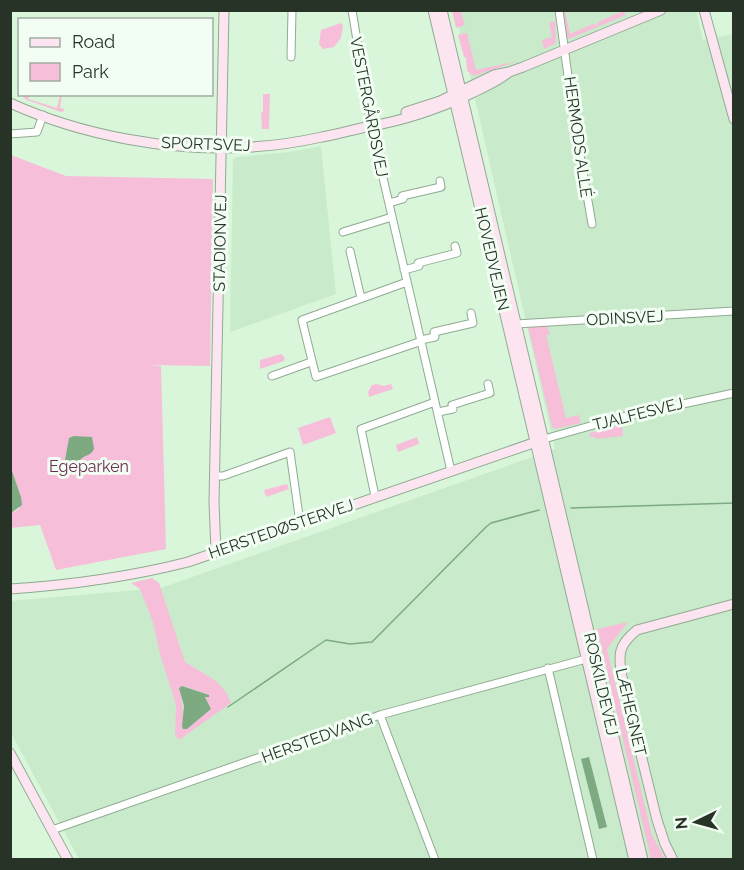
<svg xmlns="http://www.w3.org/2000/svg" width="744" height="870" viewBox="0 0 744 870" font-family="Raleway,sans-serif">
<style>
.built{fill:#c9ebcb}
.green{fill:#f7bed9;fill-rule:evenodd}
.water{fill:#7daa81}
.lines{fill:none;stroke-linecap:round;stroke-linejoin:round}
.stream{stroke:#7daa81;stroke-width:1.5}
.street-casing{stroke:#90ab92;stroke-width:9}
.secondary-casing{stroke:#90ab92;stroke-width:11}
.street{stroke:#fff;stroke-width:7}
.secondary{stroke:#fce5f0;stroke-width:9}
.labels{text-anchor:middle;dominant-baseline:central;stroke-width:6;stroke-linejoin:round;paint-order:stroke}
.street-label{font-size:16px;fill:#283328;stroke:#f2fef3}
.park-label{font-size:16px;fill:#6e2b50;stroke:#f2fef3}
</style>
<rect width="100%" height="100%" fill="#d9f6db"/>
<!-- built -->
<path class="built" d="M455 11H696L703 40 733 34V859H79L11 733 10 601 161 588 555 449Z
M321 146 336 294 230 332 233 159 237 157 289 152Z"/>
<!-- green -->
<path class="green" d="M452 11H461L465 25 456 28Z
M562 11H565L570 34 593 24 597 25 598 22 623 11 626 15 569 39 565 37Z
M555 21 556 43 534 54 544 49 542 40 552 37 549 23Z
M341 23 343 25 341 38 334 47 323 49 319 44 321 30Z
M467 33 476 70 518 61 474 76 467 71 466 57H464L458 35Z
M263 94H270L269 129H262L261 113 263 112Z
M25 95H30L28 99 57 108 60 95H62L60 108 64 109V111L61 112 27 100 23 97Z
M11 155 66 176 213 179 210 366 149 365 161 366 166 549 56 570 40 525 11 528V513L19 509 21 497 11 468Z
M547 326 550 334 546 335 566 418 579 415 581 423 555 429 552 427 528 327Z
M281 354 285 358 284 361 260 369V360Z
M377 384 384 386 391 384 393 389 369 397 368 392 372 385Z
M330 417 336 433 303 445 298 428Z
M622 425 623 436 596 439V437H590V433Z
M417 437 419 444 398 452 396 445Z
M287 484 289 489 266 497 264 490Z
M152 578 159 583 185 662 216 681 226 692 231 703 179 740 175 735 176 705 160 654 153 622 140 589 131 583ZM183 686 207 694 205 696 211 709 187 729C181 716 184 702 179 688Z
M628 622 607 649 652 835 665 859H651L597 629Z"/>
<!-- water -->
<path class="water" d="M74 436 92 437 94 449C90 457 85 454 80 460 76 465 77 467 71 470L67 468 65 460 69 438Z
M11 468 21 497 22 505 11 513Z
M182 686 209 695V697H205L211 709 187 729H183L182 726 184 706 179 688Z
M589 757 607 827 599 829 581 759Z"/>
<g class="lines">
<!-- stream -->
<path class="stream" d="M571 508 734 503
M228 707 326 640 350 644 372 642 486 527 491 523 539 510"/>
<!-- street casing -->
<g class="street-casing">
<path id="street" d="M352 10 371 126 451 471
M559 10 574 120 592 224
M291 57 292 10
M10 134 37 132 43 115
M389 203 403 199 402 196 441 187 440 181
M343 232 392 217
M350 251 361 298
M404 270 419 266 418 263 457 253 455 246
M407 282 302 320 316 377 422 341
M516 324 734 311
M421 340 435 337 434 332 473 323 471 313
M272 376 311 362
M438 412 453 409 452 405 490 393 488 384
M544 439 622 417 734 393
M215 476H223L290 452 300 523
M375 496 361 429 435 402
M548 668 593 860
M380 715 435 860
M52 830 380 715 586 659"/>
</g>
<!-- secondary casing -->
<g class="secondary-casing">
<path id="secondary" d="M433 10 634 860
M442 10 643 860
M704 10 734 119
M10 103C83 136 171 152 250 147 274 146 299 142 322 137 339 134 355 129 371 126 406 120 438 109 470 94 484 87 497 82 509 72
M406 112 440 101 494 75 509 72 523 67 661 10
M216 552 214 502 224 10
M10 589C71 585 129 577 188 562L539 441
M10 753 68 860
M673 860 665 844 657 820 622 677C618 655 618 645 637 630L734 604"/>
</g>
<!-- street -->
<use href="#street" class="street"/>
<!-- secondary -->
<use href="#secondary" class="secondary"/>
</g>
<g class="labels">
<!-- street labels -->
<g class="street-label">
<text transform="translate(369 107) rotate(79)">VESTERGÅRDSVEJ</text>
<text transform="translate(578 137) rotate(82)">HERMODS ALLÉ</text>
<text transform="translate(206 144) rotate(2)">SPORTSVEJ</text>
<text transform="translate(220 243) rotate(-89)">STADIONVEJ</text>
<text transform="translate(492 259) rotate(77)">HOVEDVEJEN</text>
<text transform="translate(625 318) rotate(-3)">ODINSVEJ</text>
<text transform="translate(638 414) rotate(-14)">TJALFESVEJ</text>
<text transform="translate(281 529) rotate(-19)">HERSTEDØSTERVEJ</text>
<text transform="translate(601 684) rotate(77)">ROSKILDEVEJ</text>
<text transform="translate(631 712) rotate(77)">LÆHEGNET</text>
<text transform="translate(317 738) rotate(-20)">HERSTEDVANG</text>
</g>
<!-- park labels -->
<g class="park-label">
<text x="89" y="466">Egeparken</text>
</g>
</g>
<!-- border -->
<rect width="744" height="870" fill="none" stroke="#283328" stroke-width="24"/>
<!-- legend -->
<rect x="18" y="18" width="195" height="78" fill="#f2fef3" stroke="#a1ada2" stroke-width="1.5"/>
<rect x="30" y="38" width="30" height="9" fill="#fce5f0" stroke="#a1ada2" stroke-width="1.5"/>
<text x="72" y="48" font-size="18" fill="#283328">Road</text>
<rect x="30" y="63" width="30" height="18" fill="#f7bed9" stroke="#a1ada2" stroke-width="1.5"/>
<text x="72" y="78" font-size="18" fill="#283328">Park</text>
<!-- north arrow -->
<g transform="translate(696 822) rotate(265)" stroke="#f2fef3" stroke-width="4.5" paint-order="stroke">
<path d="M0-4.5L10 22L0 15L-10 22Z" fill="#283328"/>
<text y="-9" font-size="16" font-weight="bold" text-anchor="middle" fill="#283328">N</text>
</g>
</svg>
